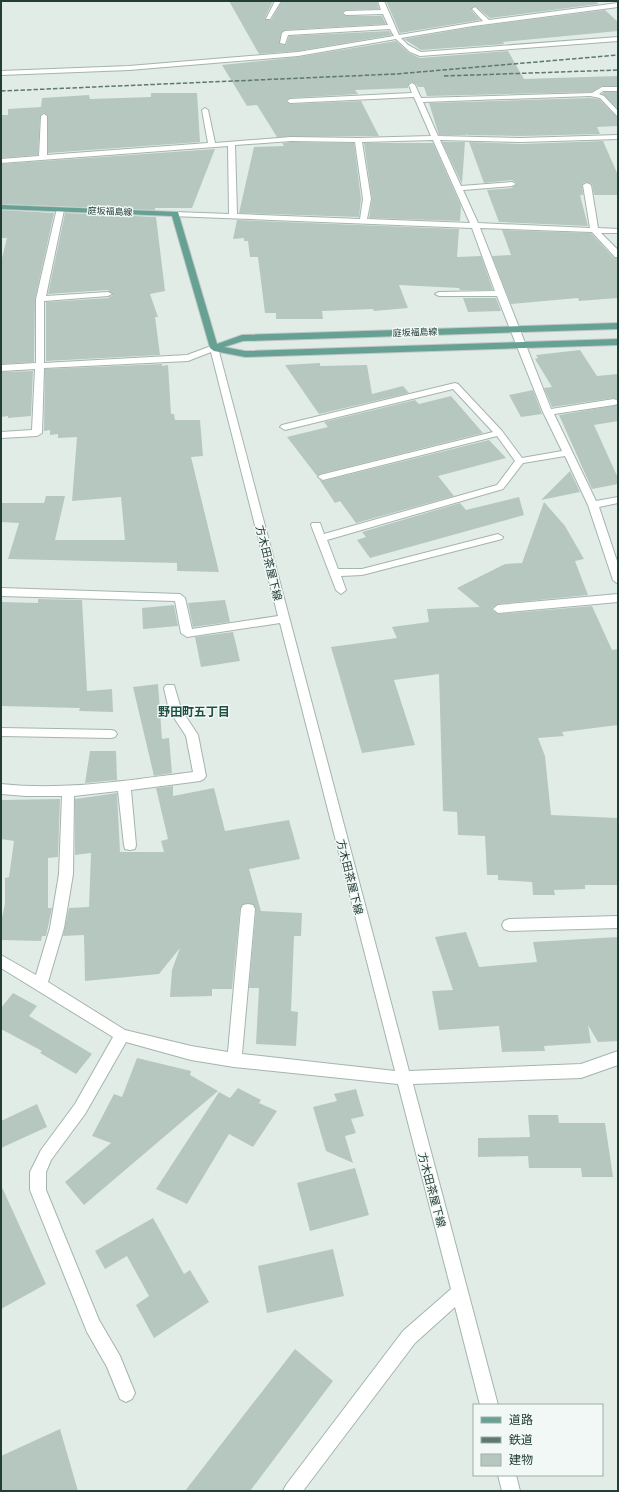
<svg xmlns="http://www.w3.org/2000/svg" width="619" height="1492" viewBox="0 0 619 1492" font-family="'Titillium Web','Noto Sans JP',sans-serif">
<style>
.building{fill:#b6c7c0}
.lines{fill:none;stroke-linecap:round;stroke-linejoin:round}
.minor-casing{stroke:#a4b4ae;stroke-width:2}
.major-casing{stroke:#c1c9c7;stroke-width:2}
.minor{fill:#fff;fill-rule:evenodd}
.major{fill:#66a193;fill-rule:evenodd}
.rail{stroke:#5c7871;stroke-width:1.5;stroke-dasharray:4.5 2;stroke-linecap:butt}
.labels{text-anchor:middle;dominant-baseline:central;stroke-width:3;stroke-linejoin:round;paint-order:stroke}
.far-street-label{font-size:9px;fill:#213d36;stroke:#f2f8f5}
.street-label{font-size:11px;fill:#213d36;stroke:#f2f8f5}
.neighbourhood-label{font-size:12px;font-weight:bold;fill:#1d4f44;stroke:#f2f8f5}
</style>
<rect width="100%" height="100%" fill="#e1ece7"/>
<!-- building -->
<path class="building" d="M229 1H273L265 18 266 20H271L282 1H377L379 9 346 10 342 13 346 16H382L386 24 285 30 281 33 280 44 286 45 289 36 389 31 392 35 298 51 259 54Z
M386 1H595L599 4 490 18 475 6 471 10 480 20 400 33Z
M605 10 618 22V31L503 42 504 44 421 50 404 39 473 27Z
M396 41 409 53 420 58 508 51 524 79 618 76V86H602L592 92 427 96 424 87H418L416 84 411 82 408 85V88L355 90 358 94 290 98 286 101 290 104 361 101 379 136 277 137 257 105 247 106 222 65 298 57Z
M604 92H618V109L602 94Z
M151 93H197L200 142 48 153V116L43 113 40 116 38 155 1 158V115H8V109L41 107 42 98 89 95 90 99 151 97Z
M590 98 599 99 618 118V126L597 127 600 134 521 136 467 135 466 133V135H439L429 103Z
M603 141 618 175V195H594L592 184 586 182 582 184 583 195H580L588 226 499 222 487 190 512 188 517 183 512 180 484 183 469 142 521 144Z
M291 142 354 143 361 199 359 217 239 213 254 147 284 146 282 143Z
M442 142H465L462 184Z
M364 143H433L461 206 460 221 369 218 372 199Z
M215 149 192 208H155V210L1 204V164Z
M1 210 54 213 35 299 34 362 1 364V262L7 238H1Z
M65 213 156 217 165 291 150 294 158 317H155L160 355 46 361V302L108 298 113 295 108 290 48 294Z
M237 220 459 229 457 257 481 256 493 290H460L459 288 399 285 408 308 374 311 373 309 322 311 323 319H276V313H265L258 257H250L248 241H244V238L233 239Z
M502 230 591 233 614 258H618V298L579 301 578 298 511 304 492 256 511 255Z
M463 298H496L501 311 468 312Z
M580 350 597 376 618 374V399L614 398 552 407 544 388 552 387 535 359 538 358 536 355Z
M320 363V366L367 365 372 394 403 386 409 393 319 414 285 365Z
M162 364V366L168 365 171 414H174L175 420H200L203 456 191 457 219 572 177 571V563L8 559 19 523 1 522V503H44L46 496H65L55 540H125L121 497 72 501 77 437 58 438V434L50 435V430L44 431 45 369Z
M33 371 31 416 8 418V416L1 417V372Z
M533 390 542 414 521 417 509 395Z
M451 396 483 433 320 474 317 476 287 437 328 427 324 422 415 400 419 404Z
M618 405V421L594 425 618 478V484L592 489 559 415Z
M489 440 506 458 438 476 454 496 356 523 340 501 335 503 319 479 323 481Z
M570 471 580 492 541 500Z
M519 497 524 515 370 558 357 540 366 537 362 532 460 503 466 510Z
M544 502 565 526 584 559 575 561 588 595 498 604 492 608V610L498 614 592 606 612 650 618 649V725L562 732 564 736 538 738 545 756 551 815 618 818V885H585V889L554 890 555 895H533L532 882 498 880V875H487L485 836 458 835 457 812 443 811 439 674 394 680 415 745 362 753 331 647 397 638 392 627 429 622 427 609 480 607 457 588 505 564 522 563Z
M38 599 82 600 87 691 112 689 113 712 79 711 80 708 1 706V602L38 603Z
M225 600 230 622 193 627 188 603Z
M174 605 178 626 143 629 142 608Z
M233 632 240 661 201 667 195 637Z
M158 684 162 739 169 738 172 773 154 776 133 687Z
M90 751H116L117 780 85 783Z
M173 786V796L214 788 225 831 289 820 300 859 249 869 261 911 302 913 301 936H294L291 1011 298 1012 296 1046 256 1044 259 988H249L256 909 253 904H243L240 909 232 989H212V996L170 997 172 970 180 948 159 974 85 981 84 935 63 936 69 908 89 907 91 853 75 855V799L117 793 120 852H164L161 841 168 839 156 788Z
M60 799 58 857 48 858V908H52L46 936H42L41 941 1 940V922L5 904V878L9 877 14 841 1 839V800Z
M466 932 479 967 537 962 533 942 618 937V1041L598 1042 588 1025 591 1043 544 1046 545 1051 502 1052 499 1026 439 1030 432 991 453 990 435 937Z
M13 993 37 1006 29 1016 92 1054 76 1074 40 1053 42 1051 1 1029V1008Z
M137 1058 191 1071 190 1075 218 1091 84 1205 65 1182 111 1143 92 1136 114 1094 122 1097Z
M238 1088 261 1100 259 1103 277 1111 253 1147 229 1134 187 1204 156 1189 219 1092 230 1098Z
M356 1089 364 1116 351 1119 356 1133 345 1136 353 1163 326 1151 313 1107 337 1101 334 1094Z
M37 1104 47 1127 1 1148V1121Z
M528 1115H558L559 1123H605L613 1177H582L581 1168H529L528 1156 478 1157V1138L530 1137Z
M355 1168 369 1215 310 1231 297 1183Z
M1 1185 46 1284 1 1309Z
M153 1218 184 1274 190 1270 209 1302 154 1338 136 1305 149 1296 127 1256 105 1269 95 1251Z
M333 1249 344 1296 267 1313 258 1266Z
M295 1349 333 1381 250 1491H185Z
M60 1429 78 1491H1V1456Z"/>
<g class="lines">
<!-- minor casing -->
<g class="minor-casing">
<path id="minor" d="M275 1H281L270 19H266Z
M378 1H384L399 35 483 21 472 9 475 7 489 20 618 3V7L473 26 401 38 408 45 421 52 618 37V41L420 56 410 52 396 39 298 56 129 70 1 75V71L129 66 298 52 394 36 390 29 288 35 285 44 280 43 282 33 285 31 388 25 383 14 346 15 343 13 346 11 381 10Z
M412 83 415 85 421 98 592 93 602 87H618V91H603L599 94 604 96 618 111V117L600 98 590 96 423 102 438 136 521 138 618 135V139L521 142 440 140 461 186 512 182 516 184 512 186 463 190 478 223 590 228 583 185 587 183 591 185 598 228 618 229V233H601L618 250V257H615L592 232 480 228 551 409 614 399 618 401 617 404 614 405 554 414 596 501 618 497V503L599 507 618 564V584L613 580 588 505 565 456 523 463 503 489 327 540 338 569H362L498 534 503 537 502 539 362 575 341 576 346 590 341 594 336 590 311 525 312 523H320L324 534 497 485 515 461 497 436 323 480 318 477 320 475 493 432 453 389 285 430 280 427 282 425 455 383 458 384 502 431 522 458 562 451 543 412 497 296H439L435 294 439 292 495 291 472 228 172 216 171 214 175 212 229 214 228 146 1 163V159L39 156 41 116 44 114 47 116V155L208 143 202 110 205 108 208 110 215 143 291 137 358 138 431 136 414 97 290 103 287 101 290 99 412 93 409 85ZM433 140 470 223 367 219 371 199 362 142ZM291 141 355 142 363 199 360 219 237 214 235 145Z
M57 208 64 210 46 296 108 292 112 294 108 296 44 301V363L187 355 214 345 218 348 409 1071 581 1064 618 1051V1065L581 1078 413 1084 498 1405H480L455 1307 415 1343 303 1491H283L286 1485 403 1331 451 1289 398 1084 234 1067 191 1060 126 1042 85 1114 51 1160 46 1172V1190L99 1320 120 1356 135 1393 132 1399 126 1402 120 1399 107 1367 87 1332 30 1190V1172L41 1150 75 1104 113 1037 1 968V955L36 975 50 928 59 874 62 796H26L1 794V784C66 791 129 780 193 772L186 736 169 710 164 688 166 685H174L181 709 198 735 206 776 204 779 200 781 131 790 136 845 135 849 130 850 125 849 124 845 118 791 74 796 73 874 64 928 48 982 125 1030 191 1046 228 1052 241 909 243 905 248 904 253 905 255 909 242 1054 395 1071 280 623 187 637 181 633 175 601 1 596V588L180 594 185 598 192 629 278 616 211 352 188 361 44 368 42 433 37 436 1 438V432L32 430 35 369 1 371V365L36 363V299Z
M618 594V602L498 613 493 609 498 605Z
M1 728 111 730 115 731 117 734 115 737 111 738 1 736Z
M618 916V928L509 931 504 929 502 925 504 921 509 919Z
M498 1475H516L520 1491H502Z"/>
</g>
<!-- major casing -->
<g class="major-casing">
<path id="major" d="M1 205 178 212 217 344 242 335 618 323V329L243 341 224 347 245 351 618 339V345L245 357 214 351 210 348 172 216 1 209Z"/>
</g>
<!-- minor -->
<use href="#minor" class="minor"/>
<!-- major -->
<use href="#major" class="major"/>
<!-- rail -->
<path class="rail" d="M444 76 618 70
M1 91 396 74 618 55"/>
</g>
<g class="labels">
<!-- far-street labels -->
<g class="far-street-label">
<text transform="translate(110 211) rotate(2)">庭坂福島線</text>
<text transform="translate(415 332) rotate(-2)">庭坂福島線</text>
</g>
<!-- street labels -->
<g class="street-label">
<text transform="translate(269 563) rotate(76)">方木田茶屋下線</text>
<text transform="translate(350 877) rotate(76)">方木田茶屋下線</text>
<text transform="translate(432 1190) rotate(75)">方木田茶屋下線</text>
</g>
<!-- neighbourhood labels -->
<g class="neighbourhood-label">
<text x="194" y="711">野田町五丁目</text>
</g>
</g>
<!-- border -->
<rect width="619" height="1492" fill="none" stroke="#213d36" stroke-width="4"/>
<!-- legend -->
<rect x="473" y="1404" width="130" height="72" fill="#f2f8f5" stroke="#9eada9"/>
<rect x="481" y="1417" width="20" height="6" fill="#66a193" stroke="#9eada9"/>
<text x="509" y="1424" font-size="12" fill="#213d36">道路</text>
<rect x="481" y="1437" width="20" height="6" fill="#5c7871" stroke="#9eada9"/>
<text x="509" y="1444" font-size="12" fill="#213d36">鉄道</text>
<rect x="481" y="1454" width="20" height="12" fill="#b6c7c0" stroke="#9eada9"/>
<text x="509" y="1464" font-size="12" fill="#213d36">建物</text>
</svg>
